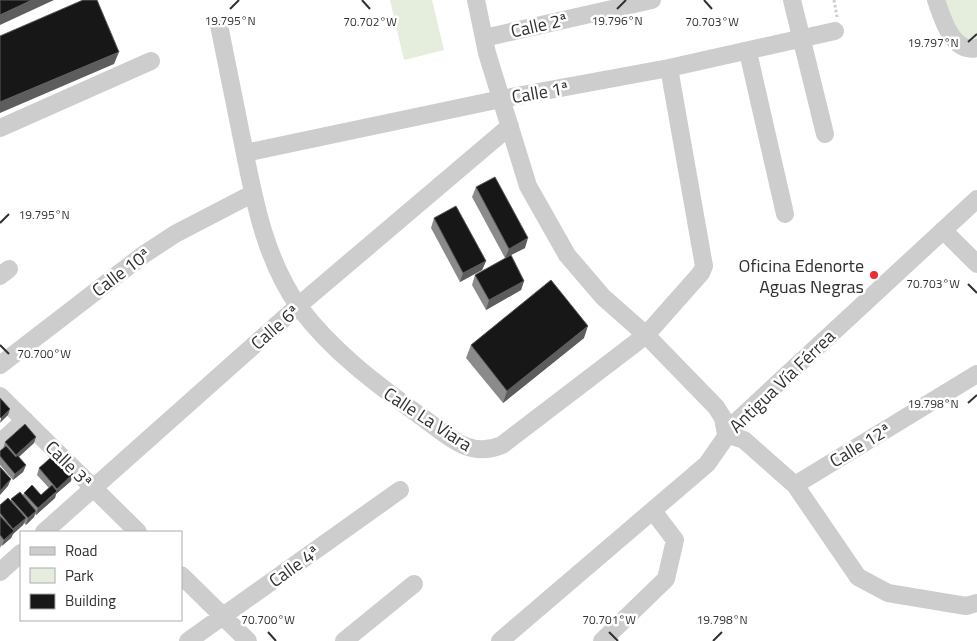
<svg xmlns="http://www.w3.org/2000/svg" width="977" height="641" viewBox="0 0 977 641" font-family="'Titillium Web',sans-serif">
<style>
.green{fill:#e5eddd}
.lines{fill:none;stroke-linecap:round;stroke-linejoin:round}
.path{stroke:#cdcdcd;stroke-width:3;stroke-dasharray:2.5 2.5;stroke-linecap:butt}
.minor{stroke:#cdcdcd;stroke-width:18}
.wall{fill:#8b8b8b}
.shaded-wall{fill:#5d5d5d}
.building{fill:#171717;stroke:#5d5d5d}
.ticks{fill:none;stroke:#303030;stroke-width:2}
.poi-dot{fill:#ee2a2d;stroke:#fff;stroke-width:2}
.labels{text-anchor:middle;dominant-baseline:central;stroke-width:5;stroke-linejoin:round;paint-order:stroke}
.street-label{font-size:18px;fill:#303030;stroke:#fff}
.poi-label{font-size:18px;fill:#303030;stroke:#fff;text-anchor:end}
.ticks-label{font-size:12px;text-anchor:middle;fill:#303030;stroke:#fff;stroke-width:5;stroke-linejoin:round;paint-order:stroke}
</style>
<rect width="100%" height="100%" fill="#fff"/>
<!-- green -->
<path class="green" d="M390 0H432L444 50 404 60Z
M936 0H977V48H967Z"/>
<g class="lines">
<!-- path -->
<path class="path" d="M834 0 837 17"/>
<!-- minor -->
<path class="minor" d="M476 0 487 53 528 186 567 255 603 297 646 335 716 407 723 418 726 434
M792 0 825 134
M936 0C942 17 952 54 977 48
M219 25C227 65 235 104 243 144 254 200 265 259 299 307 332 351 375 383 419 415 445 433 468 460 502 445L646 335 701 273 704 266 669 68
M484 38 652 0
M748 52 785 214
M0 128 151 61
M245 153 501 99 669 68 835 31
M943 230 977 264
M0 276 9 269
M0 365 143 255 175 234 252 194
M0 396 138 532
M726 434 744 440 795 485 858 577 888 593 966 606 977 603
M0 443 25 420
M795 485 977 374
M44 532 298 306 510 126
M0 572 21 553
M181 575 248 641
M188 641 400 490
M344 641 414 584
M500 641 707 464 737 421 977 199
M602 641 666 579 675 540 653 511"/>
</g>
<!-- wall -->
<path class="wall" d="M476 187 525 248 505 258 472 197Z
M434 218 486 261 482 270 460 282 431 228Z
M475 275 524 281 521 290 486 310 472 285Z
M584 338 503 403 466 358 471 345Z
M5 442 34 443 19 457 26 465 23 472 13 480 0 465V451L3 449Z
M39 468 71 481 56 494 55 498 36 515 35 514 34 517 26 525 24 523 23 525 13 534 11 538 1 546 0 548V505L11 500V499L23 495 24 493 41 495 49 488 37 475Z"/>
<!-- shaded-wall -->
<path class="shaded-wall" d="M32 0H54L0 25V15Z
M119 52 114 64 0 113V102Z
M528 238 525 248 505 258 509 249Z
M486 261 482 270 460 282 463 273Z
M524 281 521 290 486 310 489 300Z
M588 326 584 338 503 403 507 391Z
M10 409 8 415 0 423 1 418Z
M36 437 34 443 14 461 16 455Z
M26 465 23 472 13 480 15 474Z
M73 474 71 481 56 494 55 498 36 515 38 508 56 493 57 489Z
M11 479 8 486 0 495V491Z
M36 511 34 517 26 525 28 518Z
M26 518 23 525 13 534 11 538 2 546 4 540 12 533 13 529Z"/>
<!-- building -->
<path class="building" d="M0 0H32L0 15Z
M83 0H97L119 52 0 102V36Z
M495 177 528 238 509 249 476 187Z
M456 206 486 261 463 273 434 218Z
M511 255 524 281 489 300 475 275Z
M551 280 588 326 507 391 471 345Z
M0 398 10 409 1 418 0 417Z
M25 424 36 437 16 455 5 442Z
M6 446 16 457 17 455 26 465 15 474 0 456V451Z
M55 454 73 474 57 489 39 468Z
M0 467 11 479 0 491Z
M32 485 41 495 52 485 57 491 38 508 24 493Z
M20 492 36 511 28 518 11 499Z
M8 498 26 518 13 529 0 513V505Z
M0 516 14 531 4 540 0 535Z"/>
<!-- ticks -->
<path class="ticks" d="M362 0 370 9M704 0 712 9M230 9 239 0M617 9 626 0M968 42 977 34M0 223 9 214M968 284 977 293M0 345 9 354M968 403 977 395M268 632 276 641M609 632 618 641M713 641 722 632"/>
<!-- markers -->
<circle class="poi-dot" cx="874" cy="275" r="5"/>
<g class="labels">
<!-- street labels -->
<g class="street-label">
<text transform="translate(539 25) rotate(-13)">Calle 2ª</text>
<text transform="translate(540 92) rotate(-10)">Calle 1ª</text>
<text transform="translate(121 272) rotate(-37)">Calle 10ª</text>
<text transform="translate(275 327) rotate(-41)">Calle 6ª</text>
<text transform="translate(782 381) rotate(-44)">Antigua Vía Férrea</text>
<text transform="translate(428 419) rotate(33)">Calle La Viara</text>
<text transform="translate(860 445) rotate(-31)">Calle 12ª</text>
<text transform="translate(69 464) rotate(45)">Calle 3ª</text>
<text transform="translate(294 566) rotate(-36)">Calle 4ª</text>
</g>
<!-- poi labels -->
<g class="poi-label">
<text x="864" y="265">Oficina Edenorte<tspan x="864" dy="21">Aguas Negras</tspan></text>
</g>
</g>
<g class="ticks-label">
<text x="230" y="25">19.795°N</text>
<text x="617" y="25">19.796°N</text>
<text x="370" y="26">70.702°W</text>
<text x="712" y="26">70.703°W</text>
<text x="933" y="47">19.797°N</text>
<text x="44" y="219">19.795°N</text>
<text x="933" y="288">70.703°W</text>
<text x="44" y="358">70.700°W</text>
<text x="933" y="408">19.798°N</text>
<text x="268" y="624">70.700°W</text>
<text x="609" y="624">70.701°W</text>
<text x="722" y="624">19.798°N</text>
</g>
<!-- legend -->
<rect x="20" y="531" width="162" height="90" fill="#ffffff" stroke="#acacac"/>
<rect x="30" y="547" width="25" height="8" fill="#cdcdcd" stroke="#acacac"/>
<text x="65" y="556" font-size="15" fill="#303030">Road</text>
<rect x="30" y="568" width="25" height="15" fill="#e5eddd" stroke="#acacac"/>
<text x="65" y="581" font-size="15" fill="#303030">Park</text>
<rect x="30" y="594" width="25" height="15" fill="#171717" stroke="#acacac"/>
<text x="65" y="606" font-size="15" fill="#303030">Building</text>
</svg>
